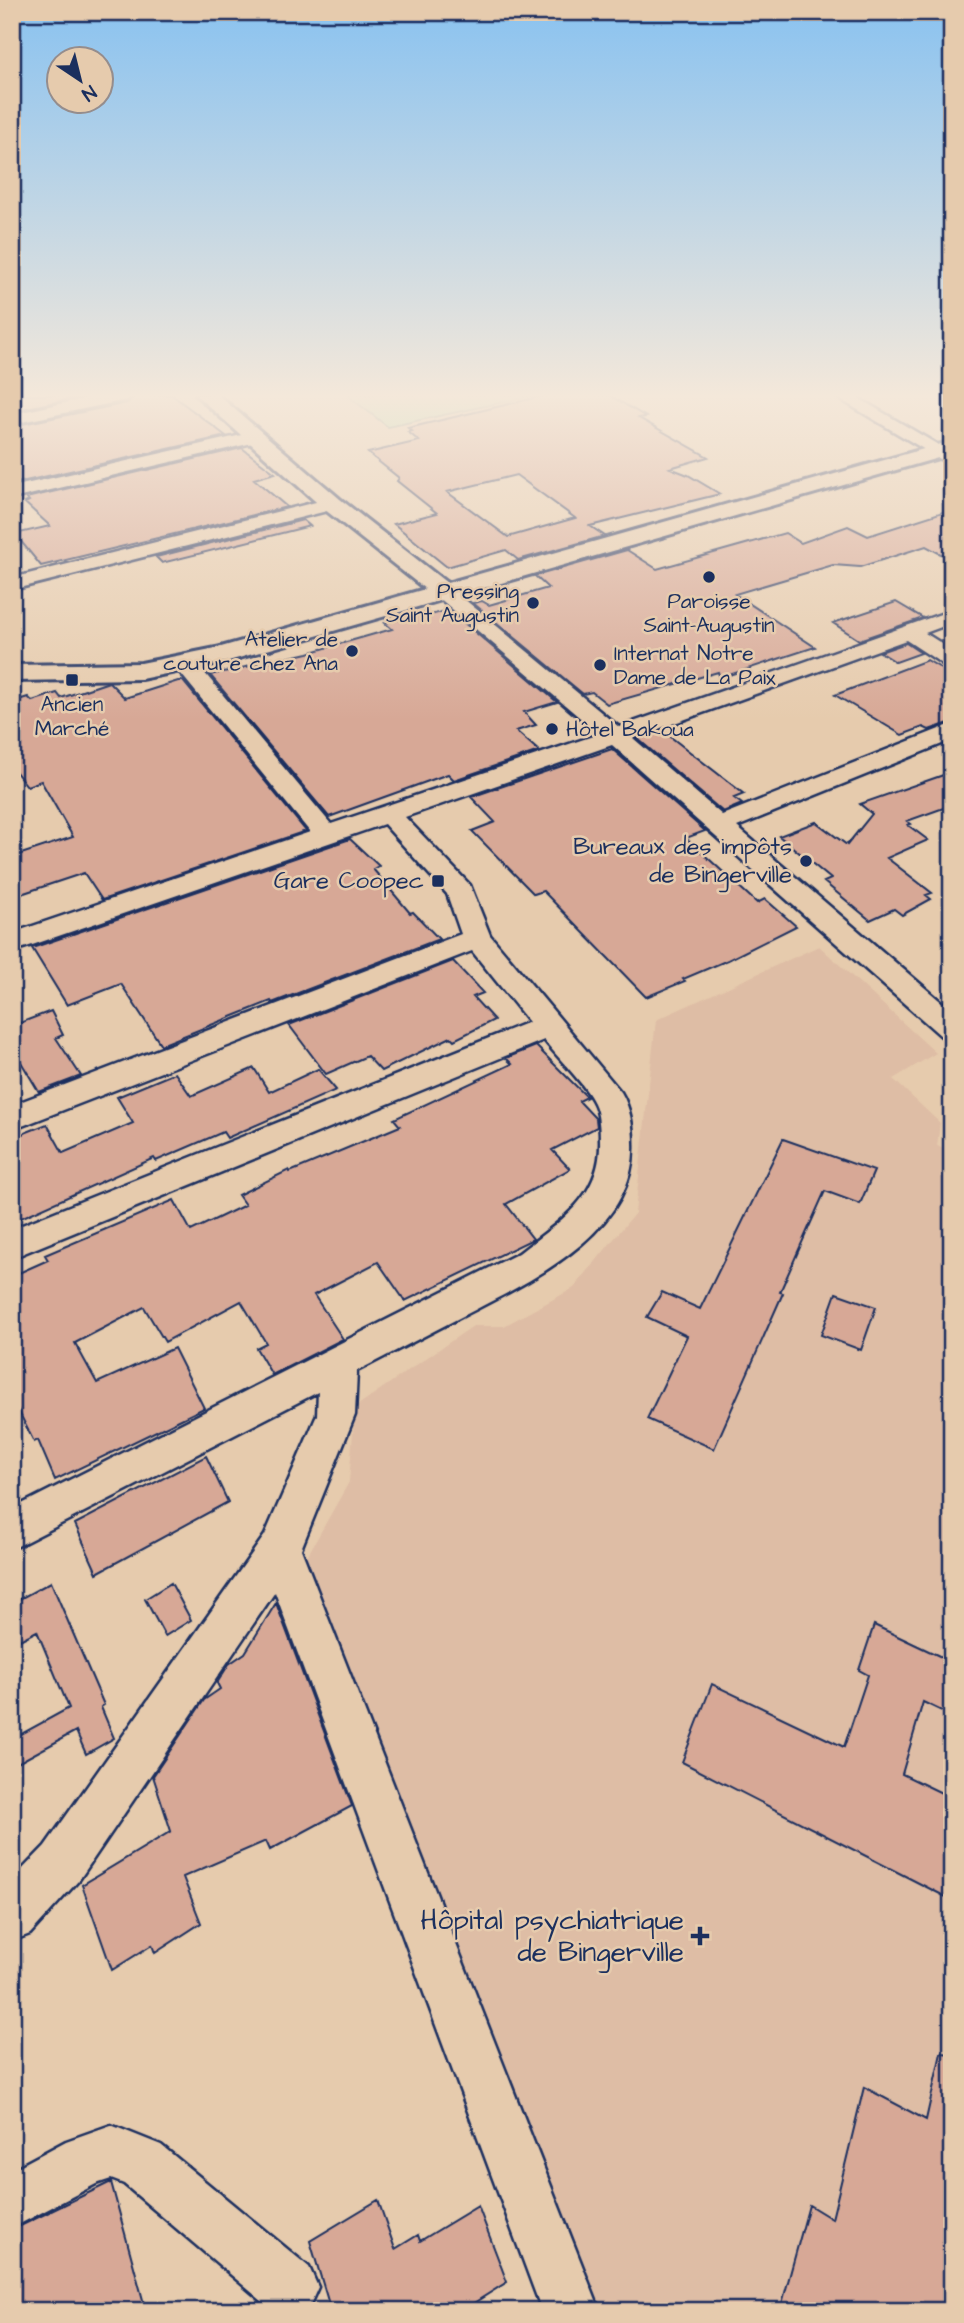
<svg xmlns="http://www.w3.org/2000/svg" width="964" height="2323" viewBox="0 0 964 2323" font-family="'Architects Daughter',sans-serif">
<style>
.built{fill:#debda5}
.green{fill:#a2e2aa;stroke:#5e8884;stroke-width:2}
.building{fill:#d7a896;stroke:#1b2f5e;stroke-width:2;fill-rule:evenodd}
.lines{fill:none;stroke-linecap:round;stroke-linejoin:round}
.street-casing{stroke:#1b2f5e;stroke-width:5}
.secondary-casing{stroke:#1b2f5e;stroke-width:6}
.street{fill:#e6cbad;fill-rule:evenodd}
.secondary{fill:#e6cbad;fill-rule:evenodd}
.poi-dot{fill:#1b2f5e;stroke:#e6cbad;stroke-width:2.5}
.labels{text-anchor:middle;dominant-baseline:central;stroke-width:5;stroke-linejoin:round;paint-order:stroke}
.far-poi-label{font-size:21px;fill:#1b2f5e;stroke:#e6cbad;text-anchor:end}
.poi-label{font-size:24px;fill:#1b2f5e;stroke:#e6cbad;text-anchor:end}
.near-poi-label{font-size:28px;fill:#1b2f5e;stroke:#e6cbad;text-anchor:end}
</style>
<rect width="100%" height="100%" fill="#e6cbad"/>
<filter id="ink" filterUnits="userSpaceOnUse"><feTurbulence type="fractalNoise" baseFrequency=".0143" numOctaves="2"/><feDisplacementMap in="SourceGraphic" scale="14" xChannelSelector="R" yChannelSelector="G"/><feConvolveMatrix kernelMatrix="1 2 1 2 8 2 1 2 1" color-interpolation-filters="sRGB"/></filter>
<g filter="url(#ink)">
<!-- built -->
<path class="built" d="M819 946 936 1053 893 1079 940 1123 937 1146 952 1149V2311H593L305 1560 349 1482 355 1407 473 1326H504L574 1288 635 1213 656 1020Z"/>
<!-- green -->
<path class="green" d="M347 395H536L388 427Z"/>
<!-- building -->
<path class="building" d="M12 395H90L12 411Z
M136 395H172L226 436 12 484V426L127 403Z
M547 395H609L646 417 639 418 708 457 670 468 688 475 720 494 590 526 605 536 518 560 506 550 447 567 394 524 437 513 397 481 399 478 368 453 419 441 408 432 412 431 408 428ZM516 475 575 518 508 537 447 492Z
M242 448 275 473 254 479 287 507 41 566 15 534 50 526 25 503 29 501 26 498Z
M952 509V560L926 546 860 567 833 565 735 594 815 647 720 678 718 672 607 704 592 692 583 694 473 603 482 601 489 605 548 588 535 576 627 550 657 569 785 533 801 543 848 526 868 536Z
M303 520 310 526 162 563 156 557Z
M896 602 923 618 859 640 833 623Z
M449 610 557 702 524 712 536 725 516 731 539 751 454 780 448 774 329 817 210 675 308 653 392 629 385 623 424 613 427 616Z
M906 643 921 653 896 662 880 652Z
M927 660 952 675V722L929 730 923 727 902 735 835 695Z
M178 681H183L306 831 102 900 84 873 12 897V857L73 837 41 781 27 786 12 767V702L28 697 32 701 57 693 61 698 109 682 125 698Z
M663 731 744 794 734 798 742 804 723 812 638 739Z
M612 749 705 831 686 838 757 903 765 899 796 926 728 960 683 979 685 981 646 997 543 891 534 894 472 831 495 822 471 797Z
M952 772V805L907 821 911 824 908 825 928 840 887 858 932 893 926 895 931 899 902 915 894 909 870 920 824 882 831 879 779 836 816 822 847 845 872 814 860 804Z
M350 839 379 866 373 869 410 913 413 912 439 939 272 1003 271 1001 161 1045 121 984 67 1005 32 948Z
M453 961 483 993 473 997 494 1020 454 1040 451 1037 381 1071 367 1056 326 1074 289 1025Z
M51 1011 63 1035 56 1038 81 1076 39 1092 21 1062 12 1066V1026Z
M536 1046 587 1097 579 1101 596 1119 597 1127 552 1150 570 1169 506 1204 533 1239 405 1301 378 1262 314 1295 343 1339 272 1375 256 1348 266 1343 241 1301 165 1342 144 1307 75 1343 97 1383 174 1348 204 1408 55 1480 38 1440 34 1442 12 1398V1276L48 1260 45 1255 174 1200 191 1231 245 1205 238 1195 289 1170 290 1172 400 1126 394 1119 512 1064 506 1058Z
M254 1068 269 1092 318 1069 336 1090 227 1138 223 1132 156 1161 154 1158 12 1222V1138L47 1124 63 1153 133 1123 117 1097 175 1073 191 1096Z
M783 1139 874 1171 860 1204 825 1191 780 1292 783 1293 714 1449 647 1419 687 1336 647 1317 662 1292 700 1309Z
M836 1293 876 1307 861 1350 821 1335Z
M206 1456 228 1502 97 1573 75 1524Z
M51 1582 104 1705 101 1707 114 1738 86 1754 76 1731 12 1766V1739L69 1708 37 1631 12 1644V1603Z
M171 1583 191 1620 165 1636 145 1599Z
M276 1603 352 1806 270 1850 266 1841 183 1877 201 1923 155 1953 152 1945 112 1970 82 1885 171 1831 153 1776 204 1700 220 1689 217 1683 229 1664 245 1653Z
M874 1625 952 1662V1716L923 1702 902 1774 952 1798V1900L682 1762 712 1684 844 1747 868 1675 859 1670Z
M941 2053 952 2054V2311H780L809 2205 832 2219 864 2087 926 2120Z
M111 2182 146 2311H12V2230Z
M378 2200 395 2249 418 2235 420 2241 478 2206 507 2282 461 2311H331L310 2241Z"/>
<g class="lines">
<!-- street casing -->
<g class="street-casing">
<path id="street" d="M102 395H134L126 400 12 424V414Z
M833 395H853L952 453V466Z
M255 432 264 437 261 441 12 499V487Z
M332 498 342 504 339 508 12 590V578Z
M445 587 452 589 619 727 952 610V623L925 633 952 650V667L944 665 906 640 633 738 722 815 952 724V740L737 827 952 1011V1039L941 1036 612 745 405 817 470 885 490 935 621 1092C630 1107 633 1126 633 1143 637 1233 528 1282 461 1317 426 1335 392 1353 357 1371L355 1415 301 1549 600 2311H542L275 1592 79 1880 30 1934 12 1941V1880L45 1846 265 1535 317 1415 318 1392 12 1549V1509L519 1253C560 1221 602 1197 600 1140 600 1129 599 1113 594 1103 586 1085 557 1057 544 1040L12 1258V1229L529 1022 472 951 12 1130V1105L461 934 447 894 384 824 12 952V933L310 832 177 669 174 664 177 659H193L331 824 599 734 438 597 435 593 438 589Z
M111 2125 161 2145 309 2267 318 2287 309 2307C297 2313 281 2313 269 2307L124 2184 111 2179 96 2184 12 2228V2170L66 2141Z"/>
</g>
<!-- secondary casing -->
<g class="secondary-casing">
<path id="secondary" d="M196 395H218L340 499 447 583 952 441V454L225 662 141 679 12 681V665L141 663 221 647 425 589 324 509Z"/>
</g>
<!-- street -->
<use href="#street" class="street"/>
<!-- secondary -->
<use href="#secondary" class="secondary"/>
</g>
</g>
<!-- sky -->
<linearGradient id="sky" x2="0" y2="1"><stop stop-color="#89c2f0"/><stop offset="0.55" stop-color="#f4e8da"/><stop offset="1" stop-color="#f4e8da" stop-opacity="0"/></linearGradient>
<rect width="964" height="720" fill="url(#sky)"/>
<!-- markers -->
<g class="poi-dot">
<circle cx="709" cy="577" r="7"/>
<circle cx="533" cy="603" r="7"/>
<circle cx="352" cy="651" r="7"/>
<circle cx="600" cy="665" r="7"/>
<rect x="65" y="673" width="14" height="14" rx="3.5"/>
<circle cx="552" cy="729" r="7"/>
<circle cx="806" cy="861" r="7"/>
<rect x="431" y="874" width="14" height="14" rx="3.5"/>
<path d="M696.5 1925.5h7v7h7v7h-7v7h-7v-7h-7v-7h7z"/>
</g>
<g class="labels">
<!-- far-poi labels -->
<g class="far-poi-label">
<text x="519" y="591">Pressing<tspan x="519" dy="24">Saint Augustin</tspan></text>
<text x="709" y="601" text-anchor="middle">Paroisse<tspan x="709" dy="24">Saint-Augustin</tspan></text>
<text x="338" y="639">Atelier de<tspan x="338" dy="24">couture chez Ana</tspan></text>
<text x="614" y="653" text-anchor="start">Internat Notre<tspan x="614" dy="24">Dame de La Paix</tspan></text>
<text x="72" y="704" text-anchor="middle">Ancien<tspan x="72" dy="24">Marché</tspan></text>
<text x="566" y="729" text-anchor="start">Hôtel Bakoua</text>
</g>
<!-- poi labels -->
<g class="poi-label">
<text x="792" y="847">Bureaux des impôts<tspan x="792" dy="28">de Bingerville</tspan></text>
<text x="424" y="881">Gare Coopec</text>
</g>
<!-- near-poi labels -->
<g class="near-poi-label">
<text x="684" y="1920">Hôpital psychiatrique<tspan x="684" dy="32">de Bingerville</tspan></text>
</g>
</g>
<!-- margin -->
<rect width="964" height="2323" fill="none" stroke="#e6cbad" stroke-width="42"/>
<rect x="21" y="21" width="922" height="2281" fill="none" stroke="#1b2f5e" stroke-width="2.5" filter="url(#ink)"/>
<!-- north arrow -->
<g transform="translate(80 80) rotate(145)"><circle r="33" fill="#e6cbad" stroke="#958d8d" stroke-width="2"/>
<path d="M0-5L12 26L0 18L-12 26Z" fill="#1b2f5e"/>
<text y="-10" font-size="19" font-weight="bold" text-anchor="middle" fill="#1b2f5e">N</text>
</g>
</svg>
